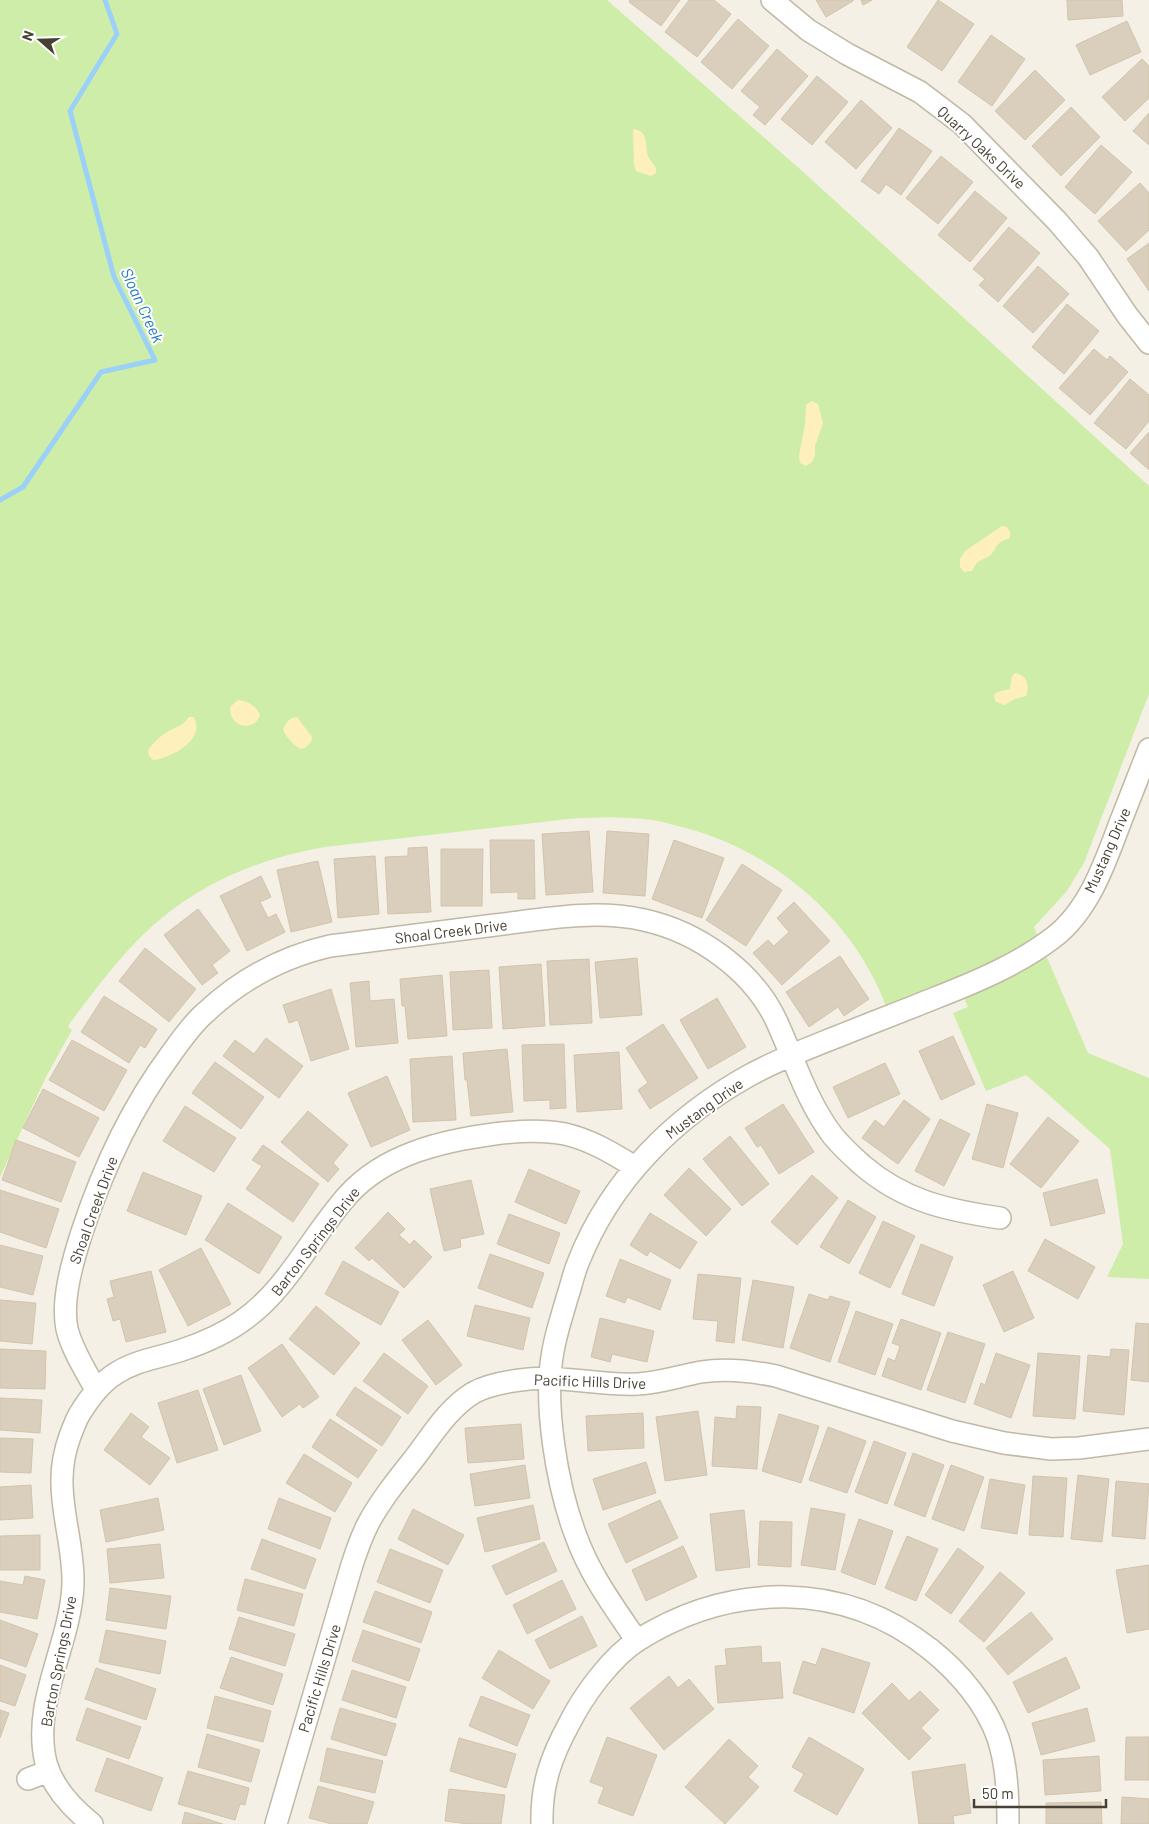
<svg xmlns="http://www.w3.org/2000/svg" width="1149" height="1824" viewBox="0 0 1149 1824" font-family="Barlow,sans-serif">
<style>
.green{fill:#ceeda9}
.sand{fill:#fdf0bc}
.lines{fill:none;stroke-linecap:round;stroke-linejoin:round}
.stream{stroke:#9bd1f8;stroke-width:5}
.building{fill:#dacebc;stroke:#d3c4ac}
.minor-casing{stroke:#c1b8a6;stroke-width:24}
.minor{stroke:#fff;stroke-width:21}
.labels{text-anchor:middle;dominant-baseline:central;stroke-width:4;stroke-linejoin:round;paint-order:stroke}
.street-label{font-size:15px;fill:#474034;stroke:#fff}
.water-label{font-size:16px;font-style:italic;fill:#227bbe;stroke:#fff}
</style>
<rect width="100%" height="100%" fill="#f4f0e5"/>
<!-- green -->
<path class="green" d="M0 0H607L801 170 1149 486V694L1084 863 1067 891 1034 927 1088 1053 1149 1078V1279L1107 1277 1123 1244 1110 1149 1026 1075 986 1091 953 1013 968 1007 955 978 886 1006C853 918 773 850 682 827 672 825 662 821 652 820 624 816 596 817 568 819L325 847C267 857 209 879 163 917 127 946 98 986 70 1023L68 1027 72 1030 46 1077 0 1177Z"/>
<!-- sand -->
<path class="sand" d="M633 129C650 130 644 148 649 158 651 161 654 165 656 168V173L651 176 636 171 634 165Z
M812 401 818 404 823 423 815 446V455L812 462 806 466 800 463 799 456 805 424 806 405Z
M1002 526 1007 527 1010 532V538C993 543 998 550 989 556 978 563 979 558 972 571L964 572 960 567V559L965 551Z
M1015 673C1027 675 1030 686 1026 696L1015 699 1004 705 995 701 994 696 997 692 1010 689 1012 676Z
M238 700C249 702 255 705 260 715 256 729 237 730 231 715 230 713 231 710 230 707Z
M189 717H194C206 740 171 758 153 760L149 756 148 750C153 743 161 735 169 731 180 725 181 727 189 717Z
M297 717 312 737 311 742 305 748 300 749C292 743 287 738 283 730 286 722 289 718 297 717Z"/>
<g class="lines">
<!-- stream -->
<path class="stream" d="M0 500 23 487 101 372 155 360 114 277 70 111 117 34 105 0"/>
</g>
<!-- building -->
<path class="building" d="M630 0H680L661 26 629 2Z
M689 0H714L731 14 697 57 665 32Z
M816 0H853V1L826 17Z
M861 0H872L863 5Z
M938 0 974 24 942 71 907 47Z
M1067 0H1122L1123 16 1068 20Z
M738 19 769 46 732 89 701 62Z
M1127 21 1141 52 1090 75 1076 45Z
M991 35 1025 59 992 106 958 82Z
M777 49 808 76 765 125 753 115 760 107 741 91Z
M1142 59 1149 66V98L1125 121 1102 97Z
M1035 70 1065 100 1025 140 995 111Z
M817 76 848 102 812 145 781 119Z
M861 100 892 128 856 169 825 142Z
M1071 107 1100 137 1061 176 1032 146Z
M1149 113V145L1133 131Z
M899 128 932 151 901 195 886 184 879 194 861 181Z
M1101 145 1132 172 1095 214 1065 187Z
M941 156 973 182 938 224 906 198Z
M1140 183 1149 193V230L1126 251 1098 221Z
M975 191 1007 218 970 262 938 235Z
M1009 227 1040 253 998 302 979 285 985 279 973 269Z
M1149 243V291L1127 259Z
M1038 266 1069 294 1033 333 1003 306Z
M1067 304 1099 331 1064 374 1032 347Z
M1094 349 1107 360 1110 356 1128 372 1090 415 1059 388Z
M1130 379 1149 395V421L1126 449 1094 423Z
M1149 432V470L1130 453Z
M589 831 593 892 546 895 542 834Z
M607 831 649 834 645 896 603 893Z
M490 840H534L535 899H518V892L491 893Z
M674 840 724 858 702 918 652 899Z
M427 847 431 912 388 914 385 857 408 856V848Z
M441 849H483L482 906H441Z
M375 856 379 914 338 918 334 859Z
M318 861 332 922 291 932 277 870Z
M742 864 782 890 746 946 706 920Z
M261 876 271 897 260 902 268 918 276 914 285 932 247 951 220 896Z
M794 902 830 941 782 985 753 953 768 940 774 946 789 932 777 918Z
M198 909 230 951 212 965 218 973 202 985 164 935Z
M145 948 196 989 169 1022 119 981Z
M840 956 869 999 844 1016 838 1007 809 1027 786 992Z
M637 958 642 1015 600 1018 595 962Z
M589 959 592 1023 550 1025 547 961Z
M541 964 545 1026 503 1029 499 967Z
M489 970 492 1028 453 1030 450 972Z
M442 975 447 1036 408 1039 405 1006H402L400 979Z
M369 981 370 1001 394 999 398 1043 356 1047 350 983Z
M331 989 349 1049 311 1061 298 1020 289 1023 283 1005Z
M104 996 157 1029 145 1048 140 1045 129 1063 81 1032Z
M717 998 746 1047 708 1069 680 1020Z
M663 1024 698 1078 650 1109 638 1090 648 1083 626 1048Z
M953 1036 975 1084 941 1100 919 1051Z
M266 1038 303 1066 279 1098 223 1056 235 1040 254 1054Z
M72 1040 127 1070 104 1111 49 1080Z
M564 1044 566 1108 550 1109V1100L524 1101 522 1045Z
M507 1049 513 1112 471 1116 467 1080H465L463 1053Z
M619 1052 622 1109 577 1112 574 1055Z
M452 1056 456 1120 413 1122 410 1059Z
M215 1062 264 1097 241 1129 192 1093Z
M885 1063 900 1094 848 1118 833 1087Z
M387 1076 410 1130 371 1147 348 1093Z
M43 1089 99 1118 79 1157 23 1128Z
M904 1100 930 1119 898 1164 862 1138 875 1120 884 1127Z
M783 1104 814 1152 779 1174 761 1145 757 1147 745 1128Z
M987 1104 1018 1113 1003 1168 972 1159Z
M185 1106 236 1138 214 1172 163 1141Z
M308 1111 348 1145 333 1163 339 1169 328 1182 281 1142Z
M1048 1117 1079 1141 1041 1188 1010 1164Z
M940 1119 970 1134 944 1186 915 1171Z
M730 1136 769 1184 742 1206 703 1159Z
M16 1140 76 1162 61 1202 2 1180Z
M263 1145 319 1184 293 1222 246 1189 262 1166 252 1160Z
M689 1168 731 1209 706 1236 664 1195Z
M529 1169 580 1191 566 1224 515 1202Z
M143 1172 202 1196 186 1235 127 1211Z
M812 1175 838 1198 797 1245 771 1222Z
M1097 1179 1105 1213 1051 1226 1043 1193Z
M471 1180 484 1234 460 1239 461 1247 444 1251 430 1189Z
M0 1190 59 1209 46 1248 0 1232Z
M848 1200 876 1217 849 1264 820 1247Z
M228 1203 282 1237 259 1274 205 1240Z
M388 1212 405 1229 399 1235 410 1245 414 1240 432 1257 404 1288 372 1258 369 1261 355 1248Z
M650 1213 697 1242 680 1269 650 1251 647 1256 630 1245Z
M509 1214 560 1233 549 1264 497 1244Z
M883 1221 915 1236 890 1288 859 1273Z
M1045 1239 1095 1267 1078 1299 1028 1271Z
M921 1244 953 1257 934 1306 902 1294Z
M0 1245 43 1256 33 1295 0 1287Z
M201 1248 231 1304 188 1326 159 1270Z
M490 1254 544 1273 532 1308 478 1288Z
M620 1259 671 1280 660 1310 627 1297 625 1303 606 1296Z
M343 1261 399 1292 381 1325 325 1294Z
M151 1271 166 1332 126 1342 120 1319 113 1321 107 1299 114 1297 110 1281Z
M1013 1271 1034 1318 1004 1332 983 1285Z
M698 1274 741 1278 734 1343 716 1341 718 1321 693 1319Z
M753 1280 794 1287 783 1348 742 1340Z
M809 1294 828 1300 830 1296 850 1302 830 1362 790 1348Z
M0 1300 36 1303 32 1344 0 1341Z
M475 1305 530 1318 523 1350 467 1336Z
M316 1306 360 1343 334 1375 289 1339Z
M856 1311 893 1324 875 1375 838 1362Z
M600 1318 654 1331 647 1362 612 1354 610 1362 591 1357Z
M901 1319 941 1333 921 1390 882 1376 888 1358 895 1361 900 1346 892 1343Z
M428 1320 462 1365 436 1385 402 1340Z
M1136 1323 1149 1324V1382L1131 1380Z
M948 1332 985 1344 965 1403 927 1390Z
M282 1344 319 1397 303 1408 300 1404 282 1417 248 1368Z
M0 1349 46 1351 45 1389 0 1388Z
M1111 1349 1129 1350 1124 1415 1083 1411 1088 1355 1110 1357Z
M384 1353 428 1386 408 1414 363 1381Z
M996 1353 1030 1365 1011 1418 974 1404 981 1383 985 1385Z
M1038 1353 1080 1356 1075 1419 1033 1416Z
M241 1375 261 1431 224 1445 203 1389Z
M355 1387 401 1417 382 1446 336 1415Z
M198 1390 218 1450 177 1463 158 1403Z
M0 1398 42 1400 40 1433 0 1430Z
M737 1406 761 1407 757 1469 712 1466 715 1417 736 1419Z
M698 1411 707 1475 665 1481 656 1417Z
M131 1413 149 1427 141 1437 170 1458 150 1485 104 1450Z
M643 1413 644 1448 588 1451 586 1416Z
M779 1414 819 1426 801 1483 762 1471Z
M330 1419 377 1450 358 1478 312 1447Z
M521 1424 524 1459 468 1463 465 1428Z
M828 1427 866 1441 847 1493 809 1480Z
M0 1438 33 1439 31 1473 0 1472Z
M874 1441 906 1453 887 1504 855 1492Z
M913 1453 944 1465 925 1517 894 1505Z
M304 1454 352 1483 335 1512 286 1483Z
M646 1462 656 1493 603 1510 593 1479Z
M525 1465 530 1498 475 1506 470 1474Z
M951 1465 984 1477 964 1531 932 1519Z
M1078 1475 1109 1479 1102 1542 1071 1539Z
M1033 1476 1067 1478 1063 1537 1029 1535Z
M990 1479 1025 1485 1017 1534 981 1528Z
M1116 1481 1149 1484 1145 1539 1112 1536Z
M31 1485 33 1518 0 1520V1487Z
M158 1498 164 1530 106 1542 100 1510Z
M279 1498 331 1518 320 1549 268 1529Z
M660 1500 678 1538 626 1563 608 1524Z
M533 1505 540 1539 485 1552 477 1518Z
M811 1508 845 1514 835 1570 801 1565Z
M413 1509 464 1535 448 1565 398 1539Z
M744 1510 750 1567 716 1571 710 1514Z
M859 1519 893 1531 875 1585 841 1572Z
M760 1521 792 1522 791 1567 758 1565Z
M40 1535V1570H0V1536Z
M907 1536 938 1549 916 1601 885 1588Z
M262 1539 316 1559 305 1589 251 1569Z
M544 1542 557 1571 506 1595 492 1566Z
M160 1544 164 1578 110 1583 107 1549Z
M683 1546 697 1577 646 1601 632 1570Z
M958 1548 984 1567 951 1614 925 1595Z
M390 1549 443 1570 430 1603 377 1582Z
M1149 1565V1629L1127 1633 1116 1570Z
M1000 1572 1025 1593 984 1642 959 1621Z
M25 1576 45 1580 37 1619 0 1612V1581L23 1585Z
M245 1579 303 1594 294 1626 237 1610Z
M562 1580 576 1609 527 1634 513 1605Z
M110 1588 171 1596 166 1629 106 1620Z
M375 1591 432 1612 421 1643 363 1622Z
M1031 1612 1053 1639 1008 1675 986 1648Z
M582 1616 597 1646 550 1669 535 1640Z
M239 1617 295 1634 285 1666 229 1649Z
M0 1620 38 1634 26 1667 0 1658Z
M106 1630 166 1641 160 1674 99 1662Z
M363 1630 420 1649 409 1681 352 1661Z
M761 1646 762 1663 780 1662 783 1698 718 1703 715 1666 727 1665 725 1649Z
M822 1648 870 1663 854 1713 793 1693 803 1661 816 1665Z
M499 1650 550 1681 533 1709 482 1678Z
M231 1657 283 1674 273 1705 220 1688Z
M1066 1657 1080 1688 1028 1713 1013 1682Z
M0 1665 26 1675 15 1706 0 1701Z
M96 1668 156 1689 146 1720 85 1699Z
M352 1670 406 1687 396 1718 342 1700Z
M669 1676 678 1688 689 1679 714 1709 664 1750 630 1708Z
M892 1683 909 1701 920 1691 939 1710 921 1728 931 1738 909 1760 862 1713Z
M215 1696 271 1711 263 1742 207 1728Z
M481 1696 530 1715 517 1746 469 1726Z
M87 1708 141 1727 129 1759 76 1740Z
M340 1708 396 1724 386 1756 331 1739Z
M1087 1708 1095 1741 1041 1755 1032 1723Z
M0 1710 9 1713 0 1738Z
M207 1734 260 1750 251 1782 198 1767Z
M607 1737 657 1755 633 1816 598 1803 604 1787 590 1782Z
M809 1737 864 1769 837 1815 794 1791 804 1774 792 1767Z
M1126 1737H1149V1780H1125Z
M459 1738 516 1754 506 1788 450 1771Z
M729 1739 758 1766 748 1777 759 1787 725 1824 685 1787Z
M327 1748 383 1761 375 1793 320 1781Z
M1099 1756 1101 1791 1045 1795 1043 1760Z
M107 1758 163 1778 151 1811 95 1791Z
M965 1764 971 1813 953 1816 954 1824H919L912 1772Z
M188 1771 249 1788 245 1805 240 1804 235 1820 178 1804Z
M318 1786 374 1802 367 1824H332L309 1818Z
M449 1789 505 1795 501 1824H468L445 1821Z
M1122 1797 1149 1799V1824H1121Z
M1101 1802 1102 1824H1046V1803Z
M185 1812 223 1824H182Z"/>
<g class="lines">
<!-- minor casing -->
<g class="minor-casing">
<path id="minor" d="M772 0 808 30 847 54 920 92 962 124 1057 221 1088 257 1127 315 1149 343
M96 1390C86 1371 72 1350 67 1329 61 1300 73 1260 82 1232 103 1168 131 1108 171 1054 181 1040 192 1024 205 1013 241 979 282 957 330 946 385 939 440 932 495 925 544 919 595 909 644 920 698 932 752 970 776 1020 794 1059 807 1102 833 1136 842 1147 852 1156 862 1165 904 1201 946 1210 1000 1218
M637 1641C614 1607 590 1575 576 1536 557 1486 543 1404 553 1351 556 1333 562 1316 567 1298 571 1287 573 1275 578 1263 610 1181 674 1117 750 1075 779 1059 809 1048 839 1036 871 1023 903 1011 935 998 976 982 1019 964 1054 937 1089 910 1105 863 1120 823 1130 798 1139 774 1149 749
M28 1779 49 1771
M92 1824C72 1808 53 1788 46 1763 31 1702 71 1644 73 1584 74 1548 61 1513 62 1479 62 1464 65 1450 70 1436 73 1429 75 1422 79 1415 88 1400 99 1384 115 1374 136 1360 159 1358 182 1350 203 1343 224 1334 242 1321 288 1289 311 1236 348 1195 385 1154 442 1141 494 1134 517 1131 541 1129 565 1134 591 1140 612 1153 635 1167
M276 1824 351 1568C356 1552 361 1537 369 1522 381 1500 397 1480 413 1460 431 1437 447 1409 473 1393 487 1385 505 1382 520 1380 559 1374 599 1386 638 1384 660 1383 679 1376 701 1372 726 1368 751 1371 776 1376L952 1431 1004 1443 1051 1449 1079 1448 1149 1439
M542 1824C541 1785 551 1757 569 1724 583 1696 611 1657 638 1640 731 1582 843 1580 930 1649 959 1672 986 1704 998 1738 1007 1766 1008 1795 1008 1824"/>
</g>
<!-- minor -->
<use href="#minor" class="minor"/>
</g>
<g class="labels">
<!-- street labels -->
<g class="street-label">
<text transform="translate(982 147) rotate(43)">Quarry Oaks Drive</text>
<text transform="translate(1107 850) rotate(-66)">Mustang Drive</text>
<text transform="translate(451 931) rotate(-7)">Shoal Creek Drive</text>
<text transform="translate(704 1108) rotate(-36)">Mustang Drive</text>
<text transform="translate(93 1210) rotate(-70)">Shoal Creek Drive</text>
<text transform="translate(315 1241) rotate(-52)">Barton Springs Drive</text>
<text transform="translate(590 1381) rotate(2)">Pacific Hills Drive</text>
<text transform="translate(58 1661) rotate(-79)">Barton Springs Drive</text>
<text transform="translate(319 1678) rotate(-73)">Pacific Hills Drive</text>
</g>
<!-- water labels -->
<g class="water-label">
<text transform="translate(143 305) rotate(65)">Sloan Creek</text>
</g>
</g>
<!-- north arrow -->
<g transform="translate(40 40) rotate(290)" stroke="#ffffff" stroke-width="4" paint-order="stroke">
<path d="M0-4L9 19L0 12L-9 19Z" fill="#474034"/>
<text y="-8" font-size="14" font-weight="bold" text-anchor="middle" fill="#474034">N</text>
</g>
<!-- scale -->
<path d="M974 1799v8h132v-8" fill="none" stroke="#474034" stroke-width="2.5"/>
<text x="982" y="1799" font-size="15" fill="#474034" stroke="#ffffff" stroke-width="4" paint-order="stroke">50 m</text>
</svg>
